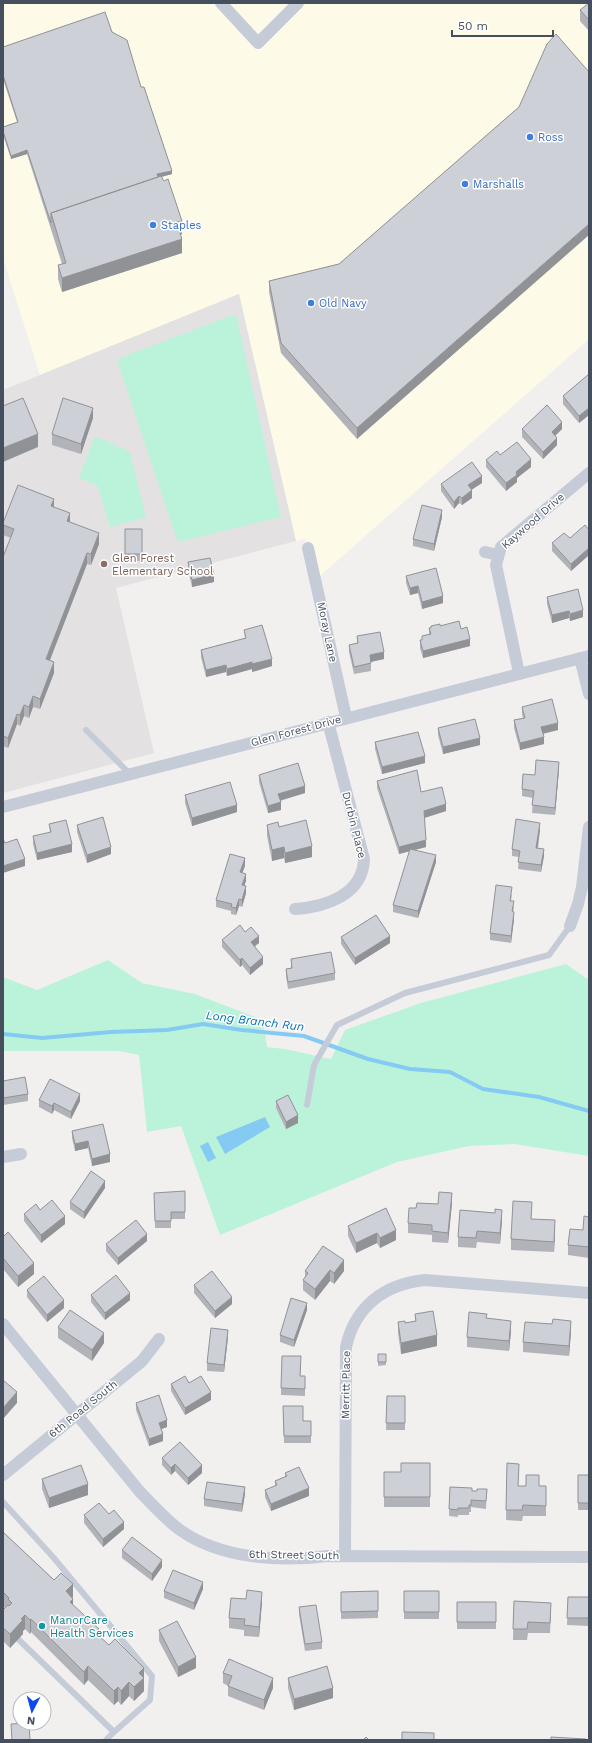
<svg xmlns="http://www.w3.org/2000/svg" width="592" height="1743" viewBox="0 0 592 1743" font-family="'Work Sans',sans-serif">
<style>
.commercial{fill:#fdfbe8}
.education{fill:#e3e1e1}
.green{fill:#bbf3da}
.water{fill:#85caf3}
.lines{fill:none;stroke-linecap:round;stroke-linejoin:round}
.stream{stroke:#85caf3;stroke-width:4}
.lane{stroke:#c5ccd8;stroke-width:6}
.street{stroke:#c5ccd8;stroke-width:12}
.wall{fill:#b1b3b9}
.shaded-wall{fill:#909296}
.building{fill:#ced0d7;stroke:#909296}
.shop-dot{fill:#3f7fe0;stroke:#fff;stroke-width:1.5}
.education-dot{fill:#8d6e63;stroke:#fff;stroke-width:1.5}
.culture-dot{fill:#0f9aa8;stroke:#fff;stroke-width:1.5}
.labels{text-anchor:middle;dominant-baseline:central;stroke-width:3;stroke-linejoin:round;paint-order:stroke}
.shop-label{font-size:11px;fill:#366cbe;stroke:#fff;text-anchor:start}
.street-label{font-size:11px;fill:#464f5e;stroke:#fff}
.education-label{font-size:11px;fill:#785e54;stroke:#fff;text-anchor:start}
.culture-label{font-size:11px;fill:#0d838f;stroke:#fff;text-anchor:start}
.water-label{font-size:12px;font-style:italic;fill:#0272b6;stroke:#fff}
</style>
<rect width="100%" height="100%" fill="#f2f0ef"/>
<!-- commercial -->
<path class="commercial" d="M3 3H589V339L314 581 305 539 296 541 239 294 40 375 3 258Z"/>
<!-- education -->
<path class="education" d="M239 294 296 541 116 588 154 753 3 793V390Z"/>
<!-- green -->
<path class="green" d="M236 314 281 517 178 542 117 359Z
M95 436 130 452 146 517 110 527 98 486 79 478Z
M108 960 142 983 195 994 263 1020 267 1047 285 1049 331 1059 345 1030 421 1003 566 964 589 980V1156L514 1144 469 1146 397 1162 220 1235 181 1126 147 1132 139 1055 119 1051H3V977L37 990Z"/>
<!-- water -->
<path class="water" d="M265 1117 270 1127 225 1154 216 1137Z
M208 1142 216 1158 208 1162 200 1146Z"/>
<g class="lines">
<!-- stream -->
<path class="stream" d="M3 1034 42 1038 111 1032 167 1030 203 1024 242 1030 304 1036 368 1059 410 1069 450 1072 483 1089 539 1097 589 1111"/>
<!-- lane -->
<path class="lane" d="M86 730 130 774
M307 1105 314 1065 337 1025 405 993 549 955 570 926
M3 1502 53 1557 152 1676 150 1700 114 1732
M18 1639 114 1732 106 1740"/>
<!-- street -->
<path class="street" d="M221 3 258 43 298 3
M308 548 346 717
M485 552 498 555
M580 658 589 694
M519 673 496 565 501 547 589 473
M3 807 589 656
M295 909C325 907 363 895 364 859L328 722
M570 926 578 904 582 887 589 827
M3 1157 21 1154
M3 1324 140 1492C153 1505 165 1519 180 1530 221 1559 280 1562 328 1556L589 1557
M3 1475 142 1361 159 1339
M345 1556 346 1347C355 1306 385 1284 425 1280L589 1293"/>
</g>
<!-- wall -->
<path class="wall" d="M589 3V31L580 21V10Z
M112 32 141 87 172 174 161 177 182 234 180 235 182 253 62 292 58 279V265L62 264 27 154 11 159 3 135V127L17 122 3 79V47Z
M556 34 357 439 281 353 269 292V281L339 264 519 107Z
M589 374V415L579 423 563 404V396Z
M93 418 81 454 52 445V434Z
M522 429H562L555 435 557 445 543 459 522 437Z
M500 455 531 467 517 478V482L506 491 486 467V460Z
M482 483 471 490 472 498 462 505 459 503 454 509 441 491V484Z
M54 507 70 522 99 544 91 565 87 564 50 660 54 673 40 709 33 707 29 718 24 716 20 726 17 724 8 748 3 746V557L11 538 3 535V523Z
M442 517 434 551 413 546V539Z
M125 529H142V561H125Z
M589 530V555L571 571 552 551V543L570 538Z
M188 562 214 582 192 587 188 570Z
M406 576 443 603 422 609 418 593 410 595 406 583Z
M547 597 583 617 570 621 569 618 552 623 547 604Z
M431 626H440L461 629 470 646 423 658 420 648V640H422V636L429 634V628H431Z
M244 630 272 666 252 672V669L227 676 226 672 206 677 201 657V650L245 638Z
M357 636 384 659 371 662V671L354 674 349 652V645L357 643Z
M522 707 558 730 543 734 544 744 520 750 514 728V720L523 718 522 714Z
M438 728 480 745 443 754 438 735Z
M375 742 425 763 382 774 375 749Z
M559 769 555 815 532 813 533 798 522 796V789L535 775Z
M259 775 305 793 280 801 281 810 268 813 259 782Z
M377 781 421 792 446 811 424 818 426 847 414 850 436 862 418 918 393 912V905L410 851 399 854 377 788Z
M185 795 237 812 192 826 185 803Z
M49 824 72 852 37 860 33 844V836L50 833Z
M77 825 111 854 87 863 77 832Z
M267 825 279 827 312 857 285 863 284 858 272 861 267 836Z
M540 830 538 849 544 856 541 872 518 869 519 857 512 856V849Z
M245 866 242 873 246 881 244 885 246 893 242 907 239 906 236 915 231 914V911L216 907V900Z
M512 894 511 901 514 908 513 912 514 919 511 943 490 940V933Z
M245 932 259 943 255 946 263 964 250 975 242 965 240 967 222 947V940Z
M341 937 390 943 355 965 341 944Z
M291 959 335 973V980L288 989 286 976V969L291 968Z
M3 1081 28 1094V1101L3 1105Z
M39 1100 80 1101 71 1119 54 1110 52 1114 39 1107Z
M276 1101 298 1123 286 1129 276 1108Z
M72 1131 110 1154V1162L92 1166 88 1148 75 1151 72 1138Z
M105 1188 84 1219 70 1209V1202Z
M185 1191V1219H171V1228H155L154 1200Z
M452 1203 448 1243 432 1242V1235L408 1233V1223L416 1208 438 1204Z
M386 1208 396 1240 380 1248 377 1243 356 1253 348 1236V1226Z
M40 1210 65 1224 41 1243 24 1221V1214Z
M589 1217V1258L568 1255V1245L583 1230Z
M532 1219 555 1231 554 1252 511 1250V1239Z
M502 1220 500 1244 477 1242 476 1248 458 1247V1237Z
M3 1237 34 1274 18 1287 3 1269Z
M147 1241 118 1265 106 1251V1244Z
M323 1246 344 1271 334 1284 330 1281 315 1300 303 1290V1280L305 1277V1271Z
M194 1285 232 1304 215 1318 194 1293Z
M27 1290 64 1308 47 1322 27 1297Z
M91 1295 130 1300 105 1320 91 1302Z
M307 1310 294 1347 280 1342V1335Z
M415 1314 437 1346 401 1354 398 1333V1322L405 1323 415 1321Z
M487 1318 511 1331 509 1351 467 1347V1337Z
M58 1327 104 1343 92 1361 58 1338Z
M571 1332 569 1356 523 1352V1342Z
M228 1337 224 1372 207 1371V1363Z
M378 1354H386V1365L378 1366Z
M301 1364 300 1376 305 1383V1396L281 1395V1388Z
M189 1383 211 1400 185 1415 171 1391V1384Z
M387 1396H405V1430H386Z
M136 1403 167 1427 161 1429 163 1441 149 1446 136 1410Z
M283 1413 303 1421H311V1443H284Z
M162 1458 202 1473 188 1485 175 1471 171 1475 162 1465Z
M430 1463V1507H384V1472H401Z
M507 1463 518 1486H546V1516H523L522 1521 506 1520Z
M285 1473 309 1496 271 1511 265 1497V1490L275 1486V1481L285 1477Z
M578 1475H589V1510H578Z
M42 1479 88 1495 49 1508 42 1489Z
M450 1487 472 1491H477L487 1489 486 1509 471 1507V1512H469V1515H458V1517L449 1516Z
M245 1494 242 1512 204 1506V1499Z
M109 1514 124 1529 103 1547 84 1523V1515Z
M3 1532 54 1580 73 1597 72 1598 73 1605 99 1636 144 1681V1691L134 1701 129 1696 121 1705 118 1701 114 1705 88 1680 84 1685 31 1632 30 1634 25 1629 23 1631V1634L10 1648 3 1641V1610L5 1608 3 1606Z
M122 1550 162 1567 152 1581 122 1558Z
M203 1589 194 1610 164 1598V1591Z
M378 1591V1618L341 1619V1592Z
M404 1591H439V1619H404Z
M568 1597H589V1626L567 1625Z
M514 1601 551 1613 550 1633H528L527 1640H513Z
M262 1602 259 1637 244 1636V1630L229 1628V1618Z
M457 1602H496V1629H457Z
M299 1607 322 1642V1649L305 1651 299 1614Z
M159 1630 196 1668 178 1677 159 1641Z
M223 1673 273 1688 264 1710 228 1696V1686L223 1683Z
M288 1678 333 1698 294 1710 288 1688Z"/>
<!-- shaded-wall -->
<path class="shaded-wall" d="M27 150V154L11 159V156Z
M172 171V174L157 178V174Z
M182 221V234L176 236V222Z
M589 224V235L357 439V428Z
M182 239V253L62 292V278Z
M93 408V418L81 454V444Z
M589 408V415L579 423V416Z
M562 422V429L552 439V432Z
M38 434V447L3 462V448Z
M557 438V445L543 459V452Z
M531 459V467L517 478V482L506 491V483L516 472Z
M482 476V483L468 492V485Z
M472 490V498L462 505V498Z
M459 496V503L454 509V502Z
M54 499V509L51 506Z
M442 510V517L434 551V544Z
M70 513V524L67 521Z
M99 533V544L91 565V554Z
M589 548V555L571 571V564Z
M87 553V564L46 670V659Z
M214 574V582L192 587V580Z
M418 586V593L410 595V588Z
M443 596V603L422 609V602Z
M583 610V617L570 621V614Z
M569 611V618L552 623V615Z
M470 639V646L423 658V651Z
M384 652V659L370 662V655Z
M272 659V666L252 672V664Z
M54 662V673L40 709V699Z
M252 662V669L227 676V669Z
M226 665V672L206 677V670Z
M33 696V707L29 718V707Z
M24 705V716L20 726V715Z
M17 714V724L8 748V738Z
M558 723V730L541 734V727Z
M544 737V744L520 750V743Z
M480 738V745L443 754V747Z
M425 756V763L382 774V767Z
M559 762V769L555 815V808Z
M305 786V793L278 801V794Z
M281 802V810L268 813V806Z
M446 804V811L424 818V811Z
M237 805V812L192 826V818Z
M540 823V830L536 856V848Z
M426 840V847L399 854V847Z
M72 844V852L37 860V853Z
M312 846V857L285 863V853Z
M111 847V854L87 863V855Z
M284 847V858L272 861V850Z
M544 849V856L541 872V865Z
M436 855V862L418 918V911Z
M245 858V866L240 879V872Z
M25 859V866L3 873V866Z
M246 874V881L242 892V885Z
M246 886V893L242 907V900Z
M239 899V906L236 915V908Z
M514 912V919L511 943V936Z
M259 936V943L251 949V942Z
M390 936V943L355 965V958Z
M263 957V964L250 975V968Z
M242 958V965L240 967V960Z
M80 1094V1101L71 1119V1112Z
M54 1103V1110L52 1114V1106Z
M298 1115V1123L286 1129V1122Z
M88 1141V1148L75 1151V1144Z
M110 1154V1162L92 1166V1159Z
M105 1181V1188L84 1219V1212Z
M452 1193V1203L448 1243V1233Z
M502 1210V1220L500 1244V1233Z
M65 1216V1224L41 1243V1235Z
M555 1220V1231L554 1252V1242Z
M396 1230V1240L380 1248V1238Z
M377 1233V1243L356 1253V1243Z
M147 1234V1241L118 1265V1258Z
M344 1260V1271L334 1284V1273Z
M34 1263V1274L18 1287V1276Z
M330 1270V1281L315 1300V1289Z
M130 1293V1300L105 1320V1313Z
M232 1297V1304L215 1318V1311Z
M64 1300V1308L47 1322V1315Z
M307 1303V1310L294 1347V1340Z
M511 1321V1331L509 1351V1341Z
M571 1321V1332L569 1356V1346Z
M228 1330V1337L224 1372V1365Z
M104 1333V1343L92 1361V1350Z
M437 1335V1346L401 1354V1343Z
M17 1392V1403L3 1419V1408Z
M211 1392V1400L185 1415V1408Z
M167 1420V1427L159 1430V1423Z
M163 1434V1441L149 1446V1439Z
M175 1464V1471L171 1475V1468Z
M202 1465V1473L188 1485V1478Z
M88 1484V1495L49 1508V1498Z
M245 1487V1494L242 1512V1504Z
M309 1488V1496L271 1511V1504Z
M124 1522V1529L103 1547V1539Z
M162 1560V1567L152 1581V1574Z
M203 1582V1589L194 1610V1603Z
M73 1584V1597L66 1605V1591Z
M262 1592V1602L259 1637V1627Z
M73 1599V1613L70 1602Z
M25 1615V1629L23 1631V1634L10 1648V1634Z
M31 1619V1632L30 1634V1620Z
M99 1629V1643L96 1633Z
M196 1657V1668L178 1677V1667Z
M88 1666V1680L84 1685V1672Z
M144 1668V1691L134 1701V1687L139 1673Z
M273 1678V1688L264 1710V1700Z
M129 1682V1696L121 1705V1691Z
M118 1687V1701L114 1705V1691Z
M333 1688V1698L294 1710V1699Z"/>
<!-- building -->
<path class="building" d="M589 3V20L580 10Z
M105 12 112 32 127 40 141 87H144L172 171 157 174 158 177 51 213V223L27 150 11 156 3 131V127L18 122 3 75V47Z
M556 34 589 72V224L357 428 281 343 269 281 339 264 519 107 547 44Z
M161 176 164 181 168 179 182 221 176 222 182 239 62 278 58 265 66 263 51 213Z
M589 374V408L579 416 563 396Z
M23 398 38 434 3 448V406Z
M63 398 93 408 81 444 52 434Z
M547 405 562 422 552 432 557 438 543 452 522 429Z
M517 442 531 459 516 472 517 475 506 483 486 460 497 451 500 455Z
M472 462 482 476 468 485 472 490 462 498 459 496 454 502 441 484Z
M18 485 54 499 51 506 70 513 67 521 99 533 91 554 87 553 46 659 54 662 40 699 33 696 29 707 24 705 20 715 17 714 8 738 3 736V557L14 529 3 525V523Z
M422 505 442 510 434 544 413 539Z
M585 525 589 530V548L571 564 552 543 564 533 570 538Z
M125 529H142V554H125Z
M210 558 214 574 192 580 188 562Z
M436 568 443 596 422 602 418 586 410 588 406 576Z
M578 589 583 610 570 614 569 611 552 615 547 597Z
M459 621 461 629 467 627 470 639 423 651 420 640H422V636L431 634 429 628H431V626L440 624V626Z
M262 625 272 659 252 664V662L227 669 226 665 206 670 201 650 246 638 244 630Z
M380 632 384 652 370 655 371 663 354 667 349 645 358 643 357 636Z
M552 699 558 723 541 727 544 737 520 743 514 720 525 718 522 707Z
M475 719 480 738 443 747 438 728Z
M418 732 425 756 382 767 375 742Z
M536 760 559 762 555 808 532 805 534 791 522 789 523 774 535 775Z
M298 763 305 786 278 794 281 802 268 806 259 775Z
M417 770 421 792 442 787 446 804 424 811 426 840 399 847 377 781Z
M230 782 237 805 192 818 185 795Z
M103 817 111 847 87 855 77 825Z
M516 819 540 823 536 848 544 849 541 865 518 862 520 851 512 849Z
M66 820 72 844 37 853 33 836 51 832 49 824Z
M306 820 312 846 285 853 284 847 272 850 267 825 278 822 279 827Z
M3 839 5 843 17 839 25 859 3 866Z
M410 849 436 855 418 911 393 905Z
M230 854 245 858 240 872 246 874 242 885 246 886 242 900 239 899 236 908 231 907 232 904 216 900Z
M496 885 512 887 510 901H514L512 911 514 912 511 936 490 933Z
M376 915 390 936 355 958 341 937Z
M240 925 245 932 251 927 259 936 251 942 263 957 250 968 242 958 240 960 222 940Z
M331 952 335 973 288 982 286 969 292 968 291 959Z
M25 1077 28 1094 3 1098V1081Z
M50 1079 80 1094 71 1112 54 1103 52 1106 39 1100Z
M288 1095 298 1115 286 1122 276 1101Z
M103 1124 110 1154 92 1159 88 1141 75 1144 72 1131Z
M91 1171 105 1181 84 1212 70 1202Z
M185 1191V1212H171V1221H155L154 1193Z
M439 1192 452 1193 448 1233 432 1231V1225L408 1223 409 1208H416L417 1203 438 1204Z
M52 1200 65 1216 41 1235 24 1214 36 1204 40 1210Z
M513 1201 532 1202 531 1219 555 1220 554 1242 511 1239Z
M386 1208 396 1230 380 1238 377 1233 356 1243 348 1226Z
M495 1209 502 1210 500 1233 477 1231 476 1238 458 1237 460 1210 495 1213Z
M584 1216 589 1217V1247L568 1245 570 1229 583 1230Z
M136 1220 147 1234 118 1258 106 1244Z
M8 1232 34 1263 18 1276 3 1258V1237Z
M323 1246 344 1260 334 1273 330 1270 315 1289 303 1280 308 1273 305 1271Z
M212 1271 232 1297 215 1311 194 1285Z
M116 1275 130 1293 105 1313 91 1295Z
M44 1276 64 1300 47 1315 27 1290Z
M291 1298 307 1303 294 1340 280 1335Z
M70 1310 104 1333 92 1350 58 1327Z
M433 1311 437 1335 401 1343 398 1322 405 1321V1323L416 1321 415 1314Z
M469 1312 487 1314 486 1318 511 1321 509 1341 467 1337Z
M553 1319 571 1321 569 1346 523 1342 525 1322 552 1324Z
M211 1328 228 1330 224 1365 207 1363Z
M378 1354H386V1362H378Z
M282 1356H301L300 1376H305V1389L281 1388Z
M185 1376 189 1383 201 1376 211 1392 185 1408 171 1384Z
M3 1380 17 1392 3 1408Z
M159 1395 167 1420 159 1423 163 1434 149 1439 136 1403Z
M387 1396H405V1423H386Z
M283 1406H303V1421H311V1436H284Z
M180 1442 202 1465 188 1478 175 1464 171 1468 162 1458Z
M401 1463H430V1497H384V1472H401Z
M507 1463 519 1464 518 1486H526V1475H539V1486H546V1506L523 1505 522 1510H506Z
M81 1465 88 1484 49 1498 42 1479Z
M299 1467 309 1488 271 1504 265 1490 277 1485 275 1481 287 1476 285 1473Z
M578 1475H589V1503H578Z
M207 1482 245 1487 242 1504 204 1499Z
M450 1487 472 1488V1491H477V1489H487L486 1501 471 1500V1505H469V1508H458V1510L449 1509Z
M99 1503 109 1514 114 1510 124 1522 103 1539 84 1515Z
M3 1532 54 1580 61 1573 73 1584 66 1591 73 1599 70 1602 99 1629 96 1633 109 1645 115 1639 144 1668 139 1673 144 1678 134 1687 129 1682 121 1691 118 1687 114 1691 88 1666 84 1672 31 1619 30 1620 25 1615 21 1619 23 1620 10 1634 3 1628V1610L8 1605 9 1606 12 1603 8 1599 9 1598 3 1592Z
M132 1537 162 1560 152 1574 122 1550Z
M173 1570 203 1582 194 1603 164 1591Z
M247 1590 262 1592 259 1627 244 1625 245 1619 229 1618 231 1598 246 1599Z
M378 1591V1611L341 1612V1592Z
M404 1591H439V1612H404Z
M568 1597H589V1618H567Z
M514 1601 551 1603 550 1623 528 1622 527 1629H513Z
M457 1602H496V1622H457Z
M316 1605 322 1642 305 1644 299 1607Z
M177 1621 196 1657 178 1667 159 1630Z
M229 1659 273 1678 264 1700 228 1686 232 1676 223 1673Z
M327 1666 333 1688 294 1699 288 1678Z
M29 1723 30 1740H12L11 1724Z
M402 1732 434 1733V1740H402Z
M366 1737 369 1740H363Z
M551 1737 586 1739V1740H551Z"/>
<!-- markers -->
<g class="shop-dot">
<circle cx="530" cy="137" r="4"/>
<circle cx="465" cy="184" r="4"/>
<circle cx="153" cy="225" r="4"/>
<circle cx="311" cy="303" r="4"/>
</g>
<circle class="education-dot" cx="104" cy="564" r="4"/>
<circle class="culture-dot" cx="42" cy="1626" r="4"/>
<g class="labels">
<!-- shop labels -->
<g class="shop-label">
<text x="538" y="137">Ross</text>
<text x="473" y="184">Marshalls</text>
<text x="161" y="225">Staples</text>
<text x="319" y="303">Old Navy</text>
</g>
<!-- street labels -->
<g class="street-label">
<text transform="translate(533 521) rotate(-41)">Kaywood Drive</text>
<text transform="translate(327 632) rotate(78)">Moray Lane</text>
<text transform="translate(296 731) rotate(-15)">Glen Forest Drive</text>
<text transform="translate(354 825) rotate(76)">Durbin Place</text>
<text transform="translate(346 1385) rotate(-89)">Merritt Place</text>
<text transform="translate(83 1409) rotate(-39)">6th Road South</text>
<text transform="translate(294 1555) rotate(1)">6th Street South</text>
</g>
<!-- education labels -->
<g class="education-label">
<text x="112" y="558">Glen Forest<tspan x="112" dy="13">Elementary School</tspan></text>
</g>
<!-- culture labels -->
<g class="culture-label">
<text x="50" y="1620">ManorCare<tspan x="50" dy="13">Health Services</tspan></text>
</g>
<!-- water labels -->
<g class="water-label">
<text transform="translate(255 1021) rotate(7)">Long Branch Run</text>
</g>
</g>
<!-- border -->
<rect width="592" height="1743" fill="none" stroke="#464f5e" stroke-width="8"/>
<!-- north arrow -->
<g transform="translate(32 1711) rotate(186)"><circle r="19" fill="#ffffff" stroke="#b5b9bf"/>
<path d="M0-3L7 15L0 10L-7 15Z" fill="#0c4af0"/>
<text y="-6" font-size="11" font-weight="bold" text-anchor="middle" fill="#464f5e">N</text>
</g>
<!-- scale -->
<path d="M452 30v6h101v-6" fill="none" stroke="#464f5e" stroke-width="2"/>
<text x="458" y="30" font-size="12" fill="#464f5e" stroke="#ffffff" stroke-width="3" paint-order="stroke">50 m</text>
</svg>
